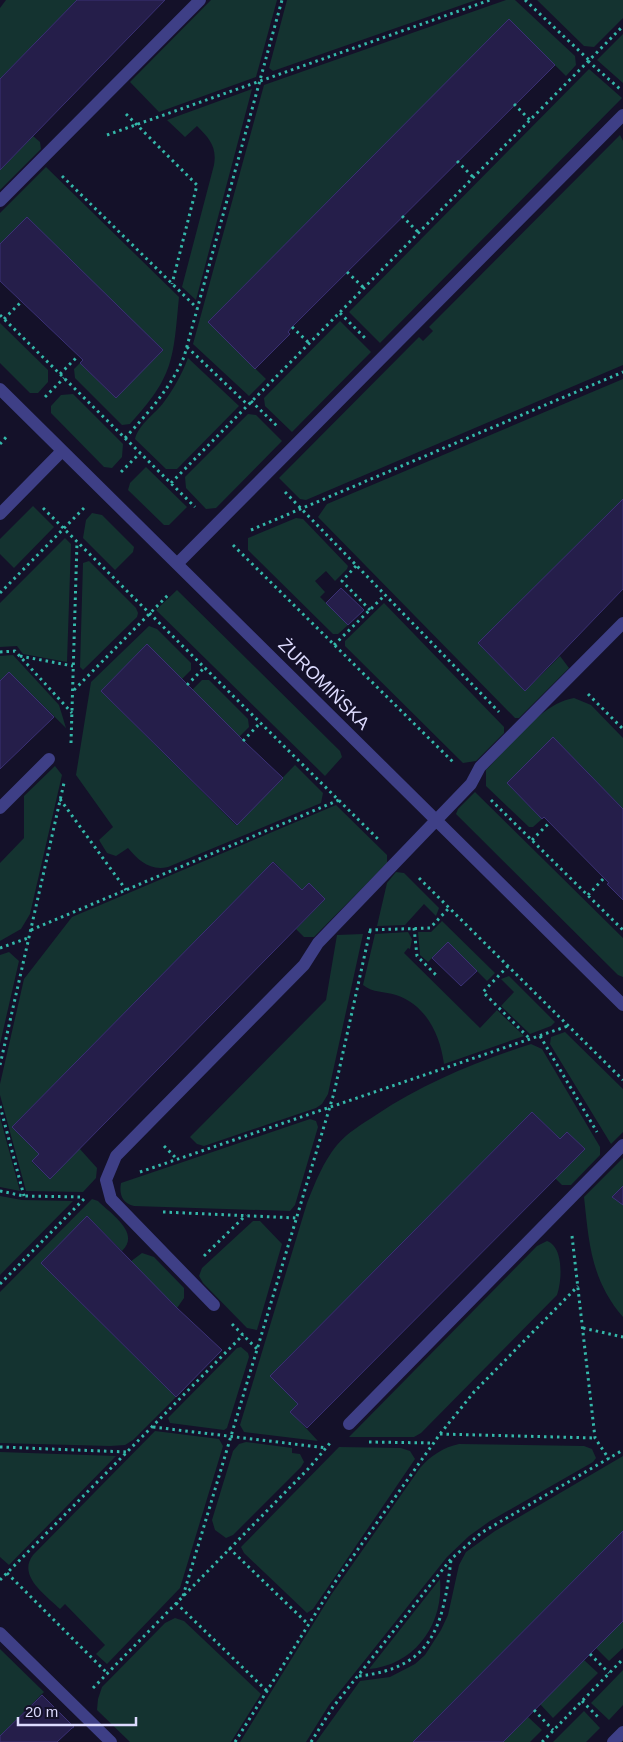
<svg xmlns="http://www.w3.org/2000/svg" width="623" height="1742" viewBox="0 0 623 1742" font-family="Arial,sans-serif">
<style>
.green{fill:#143330}
.building{fill:#251e4a;stroke:#3b3175}
.lines{fill:none;stroke-linecap:round;stroke-linejoin:round}
.path{stroke:#34b8aa;stroke-width:3;stroke-dasharray:2.5 4;stroke-linecap:butt}
.minor{stroke:#3e3f86;stroke-width:12}
.labels{text-anchor:middle;dominant-baseline:central;stroke-width:4;stroke-linejoin:round;paint-order:stroke}
.street-label{font-size:18px;fill:#dddbfe;stroke:#141129}
</style>
<rect width="100%" height="100%" fill="#141129"/>
<!-- green -->
<path class="green" d="M6 0H77L0 79V8Z
M211 0H277L256 77 159 112 130 82Z
M287 0H476L273 71 269 68Z
M506 0H515L575 56 576 65 566 76 509 20 208 322 266 379 249 396 193 344 264 85Z
M537 0H623V18L594 47 584 46Z
M623 34V83L597 60Z
M589 69 622 98 380 343 349 312Z
M252 89 196 300 182 287 214 165C217 147 210 139 197 126L185 137 167 120Z
M620 135 623 141V365L306 500 300 499 279 478 419 337 423 341 433 331 429 327Z
M33 136 40 142 41 149 0 190V170Z
M46 167 179 297C173 360 174 376 130 424L122 425 75 378 74 369 80 363 116 398 27 217 0 244V213Z
M340 321 371 352 292 432 265 406 264 398Z
M0 323 48 370V382L38 393H30L0 363Z
M188 358 239 406 177 469H166L135 439C138 425 155 414 164 402 174 388 182 374 188 358Z
M623 379V499L478 643 525 691 560 656 569 668 519 718H515L318 517 327 504Z
M73 394 123 444 122 457 112 468 104 467 51 413V406L61 395Z
M248 414 256 415 282 441 216 508 206 509 186 488 185 477Z
M146 467 187 507 169 525H164L128 490 130 483Z
M33 506 54 527 14 568 0 554V539Z
M92 513 102 515 134 547 133 552 115 570 83 538 86 520Z
M296 518 303 519 348 566 347 569 335 581 326 571 315 581 325 592 320 597 348 625 338 634H333L248 550V538Z
M65 538 71 544 67 662 23 654 17 646 0 647V603Z
M89 561 136 608 138 613 137 617 83 670 80 667 83 563Z
M177 590 340 751 342 757 325 776 156 610Z
M384 603 504 727V733L476 761 463 763 345 646V641Z
M149 626 157 629 191 663V670L182 679 147 644 101 691 236 825 295 765 323 793 321 803 168 867C150 871 139 861 128 848L116 856 107 853 99 840 113 827 76 775 91 682Z
M13 655 59 705 66 728 9 672 0 681V656Z
M202 680H209L248 719 249 727 239 737 192 690Z
M574 698 591 705 623 738V809L553 737 507 783 542 819 533 827H529L486 786V770C509 747 541 703 574 698Z
M55 766 62 775 30 914 21 929 0 941V863L24 838V796Z
M475 792 623 938V977L618 975 456 814 458 809Z
M336 805 387 855V863L314 937H304L296 929 325 899 309 883 302 890 274 862 271 864 14 1125 12 1127 39 1154 32 1162 50 1179 79 1148 97 1168 96 1178 83 1192 26 1191 0 1095V1084L24 979 72 917Z
M396 872 404 873 439 908 436 916 424 904 405 925 377 926 387 883Z
M442 921 495 973 487 981 448 942 428 962 420 955 418 932H431Z
M408 932 412 939 410 949 408 948 404 953 480 1028 497 1010 524 1036 444 1064C440 1034 426 1005 396 995 384 991 373 993 363 985L375 934Z
M363 934 328 1094 322 1104 316 1108 204 1146 197 1144 190 1137 326 1000 337 935Z
M9 952 19 961 0 1044V955Z
M509 976 555 1022 551 1026 530 1034 501 1006 514 992 501 979Z
M565 1032 623 1089V1132L611 1144 550 1044 551 1037Z
M531 1044 542 1049 600 1147V1155L571 1185H562L555 1178 584 1149 567 1132 560 1139 532 1112 270 1376 298 1404 291 1412 318 1441 244 1432 240 1425 307 1203C315 1183 323 1162 337 1145 347 1133 362 1124 376 1115 424 1083 476 1062 531 1044Z
M0 1117 20 1191 0 1187Z
M310 1119 316 1121 318 1127 295 1205 290 1211 134 1206C122 1203 119 1194 121 1183Z
M623 1158V1186L615 1197 623 1205V1317C591 1280 589 1243 584 1197Z
M0 1196 22 1200 73 1201 0 1275Z
M92 1199 98 1201C111 1214 141 1233 122 1251L87 1216 41 1263 176 1397 133 1440 125 1445 110 1446 0 1443V1292Z
M253 1221H260L282 1244 257 1330 247 1328 203 1283 199 1276 202 1268Z
M547 1241C564 1247 562 1281 557 1295L421 1433 414 1437H349L537 1246Z
M142 1253 154 1257 184 1288V1298L177 1308 130 1262Z
M241 1347 248 1353 249 1357 227 1428 224 1430 170 1423 168 1418 237 1348Z
M155 1431 219 1439 223 1446 180 1588 107 1664 96 1654 105 1645 65 1604 60 1609C46 1595 17 1576 33 1555Z
M246 1442 292 1448V1453L300 1454 304 1462 301 1467 233 1535 226 1538 215 1530 212 1520 233 1451 239 1444Z
M459 1444 584 1446 592 1449 596 1458 593 1462 490 1521 469 1536 447 1557 329 1705 306 1742H240L331 1595 420 1468C430 1456 444 1447 459 1444Z
M339 1447 401 1448 410 1451 415 1459 313 1609 307 1613 244 1553 241 1547Z
M0 1452 116 1456 9 1565 0 1557Z
M623 1456V1531L413 1742H316L360 1681 390 1677 415 1664 425 1655 441 1630 448 1615 459 1565 466 1552 495 1531Z
M440 1579C444 1624 415 1665 369 1669Z
M175 1618 184 1621 261 1694 231 1742H130L97 1710 98 1699 102 1687 165 1623Z
M623 1621V1648L609 1661 596 1648Z
M0 1649 44 1692 0 1736Z
M584 1660 598 1673 553 1718 540 1704Z
M623 1670V1705L609 1720 591 1703Z
M584 1711 600 1728 586 1742H553Z
M528 1717 542 1730 530 1742H503Z"/>
<!-- building -->
<path class="building" d="M77 0H165L0 170V79Z
M509 19 555 65 292 327 288 332 290 334 255 369 208 322Z
M27 217 163 350 116 398 80 363 83 360 0 281V244Z
M623 499V589L525 691 478 643Z
M341 588 364 610 348 625 326 603Z
M147 644 247 744 283 778 237 825 101 691Z
M9 672 54 717 0 769V681Z
M553 737 623 809V900L607 884 609 883 544 817 542 819 507 783Z
M273 862 302 890 309 883 325 899 50 1179 32 1161 39 1154 12 1127Z
M448 942 477 971 461 986 432 958Z
M532 1112 560 1139 567 1132 585 1149 307 1428 290 1412 298 1404 270 1376Z
M623 1186V1205L612 1197Z
M87 1216 177 1308 222 1350 176 1397 41 1263Z
M623 1531V1621L596 1648 503 1742H413Z
M42 1695 74 1727 72 1728 57 1742H0V1736Z"/>
<g class="lines">
<!-- path -->
<path class="path" d="M525 0 589 60
M588 61 620 89
M514 104 530 120
M126 114 197 185 172 284
M107 135 490 0
M457 161 473 177
M62 176 198 309
M402 216 419 233
M347 272 364 288
M340 313 365 338
M0 315 195 507
M4 319 22 301
M292 327 309 343
M187 347 248 405
M60 374 78 356
M45 397 64 378
M251 401 277 426
M125 438C148 413 170 389 184 357L282 0
M0 444 8 435
M121 472 140 453
M171 483 623 26
M285 492 499 712
M43 508 380 841
M251 530 623 372
M233 545 453 762
M356 566 342 581 370 610
M0 593 84 508
M334 645 385 595
M0 652 15 651 72 713
M20 656 73 666
M187 685 205 667
M74 690 170 593
M588 694 623 729
M243 741 261 722
M71 743 77 542
M60 799 126 890
M491 800 623 930
M532 840 549 823
M419 878 623 1080
M588 895 604 878
M414 928 417 956 436 975
M31 930 339 800
M369 930 430 928 449 908
M0 948 28 938
M508 966 483 992 530 1039
M540 1036 597 1132
M0 1065 64 783
M0 1106 24 1196
M164 1146 177 1159
M140 1172 568 1026
M0 1191 24 1196 84 1197
M163 1212 297 1218
M572 1236 595 1438 609 1459
M204 1256 246 1215
M0 1284 84 1199
M232 1324 257 1349
M583 1328 623 1337
M153 1427 327 1448
M440 1434 595 1438
M369 1442 434 1443
M0 1447 127 1452
M229 1548 308 1624
M7 1573 107 1673
M0 1580 243 1335
M183 1596 334 1093 370 931
M176 1603 267 1691
M590 1654 609 1673
M359 1676C433 1668 443 1626 451 1560
M93 1688 310 1467 330 1443
M582 1701 599 1718
M534 1710 553 1730
M235 1742 339 1576 440 1434 474 1392 578 1286
M311 1742 333 1707 451 1559 481 1533 623 1450
M542 1742 623 1659"/>
<!-- minor -->
<path class="minor" d="M0 201 200 0
M0 389 623 1005
M0 514 62 451
M177 564 623 115
M0 808 49 759
M214 1305 111 1199 106 1180 116 1156 304 965 318 943 471 784 480 767 623 623
M349 1424 623 1145
M0 1633 111 1742
M613 1742 623 1732"/>
</g>
<g class="labels">
<!-- street labels -->
<g class="street-label">
<text transform="translate(324 684) rotate(45)">ŻUROMIŃSKA</text>
</g>
</g>
<!-- scale -->
<path d="M18 1717v8h118v-8" fill="none" stroke="#dddbfe" stroke-width="2.5"/>
<text x="25" y="1717" font-size="15" fill="#dddbfe" stroke="#141129" stroke-width="4" paint-order="stroke">20 m</text>
</svg>
